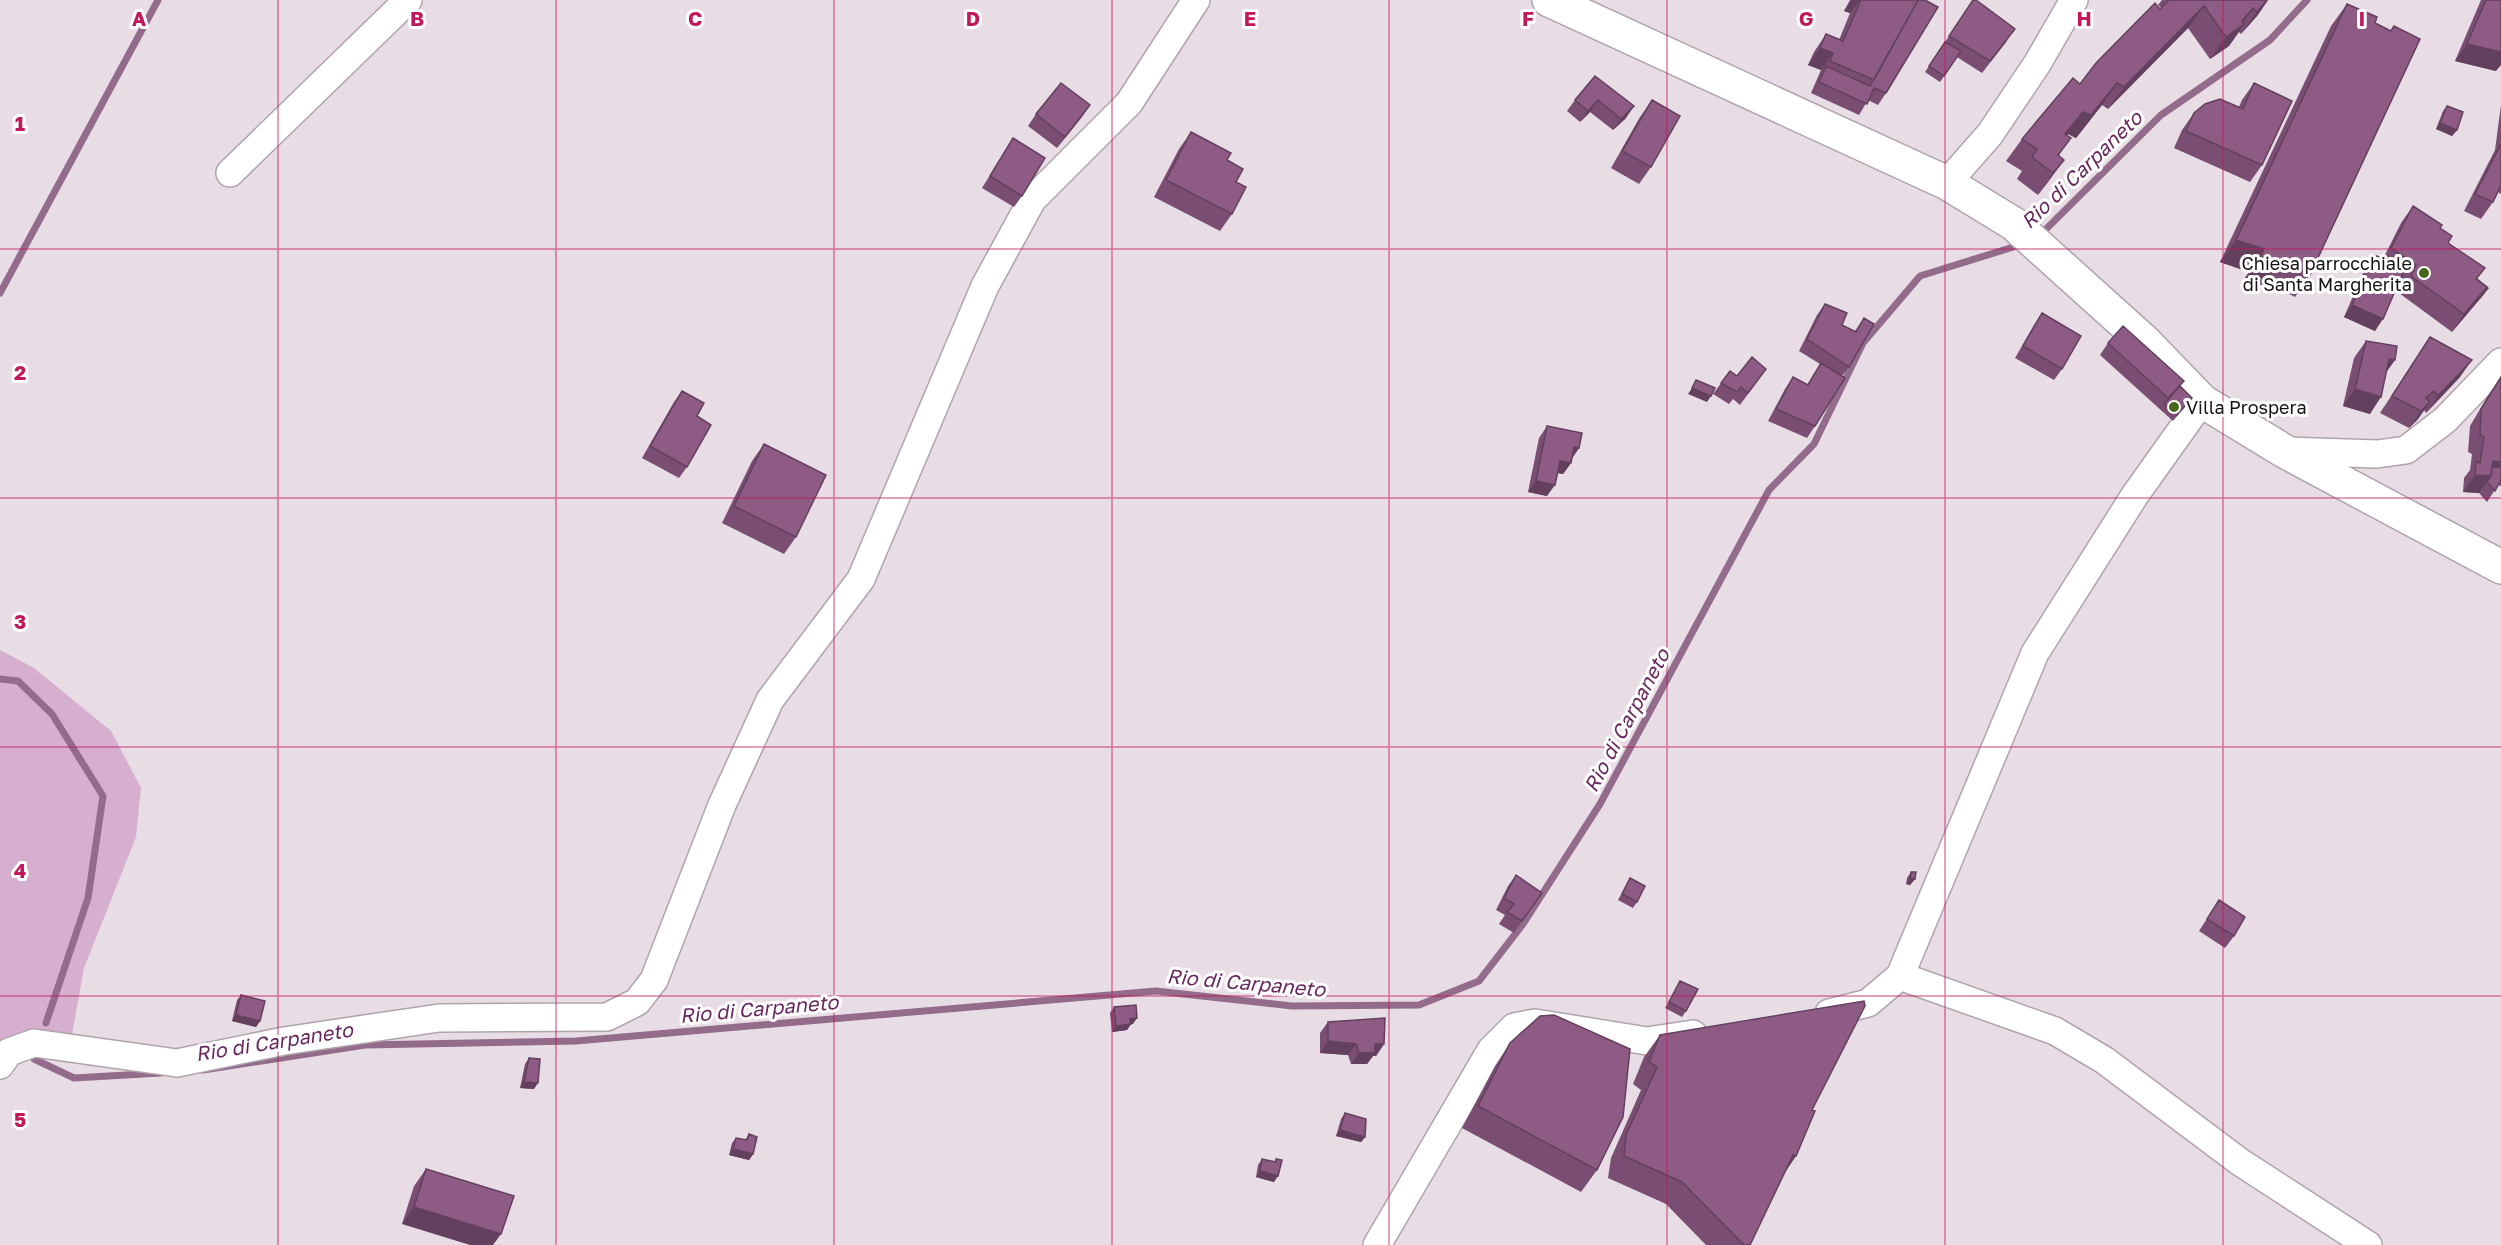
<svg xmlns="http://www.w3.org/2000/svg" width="2501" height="1245" viewBox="0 0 2501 1245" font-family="'Golos Text',sans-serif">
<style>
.green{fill:#d5afcd}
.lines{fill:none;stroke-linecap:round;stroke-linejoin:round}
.stream{stroke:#936b8b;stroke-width:7}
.minor-casing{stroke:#afa4ad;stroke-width:30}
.secondary-casing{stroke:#afa4ad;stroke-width:36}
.minor{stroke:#fff;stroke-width:27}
.secondary{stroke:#fff;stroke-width:33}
.wall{fill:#7a4e72}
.shaded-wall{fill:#63405d}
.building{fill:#8e5b85;stroke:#63405d;stroke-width:1.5}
.grid{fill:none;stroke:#c2185b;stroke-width:1.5;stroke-opacity:0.55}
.poi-dot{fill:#49671b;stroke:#fff;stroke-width:2}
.labels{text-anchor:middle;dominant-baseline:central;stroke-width:6;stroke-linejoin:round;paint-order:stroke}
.poi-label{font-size:18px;fill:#151114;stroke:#fff;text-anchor:end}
.water-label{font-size:20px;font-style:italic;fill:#68275f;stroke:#fff}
.grid-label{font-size:20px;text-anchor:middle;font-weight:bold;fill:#c2185b;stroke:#fff;stroke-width:6;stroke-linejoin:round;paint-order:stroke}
</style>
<rect width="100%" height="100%" fill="#e8dce5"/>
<!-- green -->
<path class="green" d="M0 650 34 668 111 731 141 788 136 837 84 968 71 1040 0 1045Z"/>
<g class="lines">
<!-- stream -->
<path class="stream" d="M2040 235 2161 115 2270 40 2307 0
M0 293 158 0
M0 679 18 681 52 714 103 796 88 898 46 1023
M37 1050 34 1059 74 1078 161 1073
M203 1070 365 1045 576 1041 1156 991 1292 1006 1419 1005 1479 981 1523 924 1600 804 1769 490 1814 444 1863 343 1920 276 2023 244"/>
<!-- minor casing -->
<g class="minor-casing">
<path id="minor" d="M230 173 408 0
M1947 183 1990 134 2037 64 2074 0
M2285 451 2377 454 2406 450 2445 420 2501 362
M1900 976 2035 653 2135 495 2202 401
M1829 1013 1868 1003 1900 976 2055 1031 2104 1060 2240 1162 2368 1245
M0 1065 9 1052 34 1043 177 1063 284 1041 439 1018 607 1017 637 1002 654 980 722 805 770 700 861 579 985 286 1032 200 1129 103 1196 0
M1377 1245 1491 1050 1514 1027 1535 1023 1647 1041 1693 1034"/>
</g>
<!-- secondary casing -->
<g class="secondary-casing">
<path id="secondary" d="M1549 0 1947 183 2014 224 2144 341 2202 401 2284 451 2501 567"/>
</g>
<!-- minor -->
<use href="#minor" class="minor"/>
<!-- secondary -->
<use href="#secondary" class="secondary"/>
</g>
<!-- wall -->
<path class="wall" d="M1850 0H1925L1886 93 1878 105 1868 100 1859 115 1811 93 1821 70 1808 65 1814 52 1826 34 1839 40 1850 13 1844 11Z
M1973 0 2007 41 1982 73 1957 57 1940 82 1925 72Z
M2162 0H2268L2257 16 2241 34 2239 32 2229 46 2210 59 2188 28 2108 109 2102 105 2076 138 2068 134 2059 156 2064 160 2038 195 2017 179 2022 171 2006 161 2022 139 2160 9 2162 8 2158 5Z
M2481 0H2501L2496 71 2455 61Z
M2347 4 2375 23 2390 31 2394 26 2310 275 2295 297 2267 282 2264 286 2245 278 2249 272 2220 262 2331 26Z
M1595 76 1626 118 1613 130 1590 112 1580 122 1567 111 1575 100Z
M2254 83 2262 165 2250 182 2174 148 2182 130 2194 113 2239 107 2242 100Z
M1652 100 1651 167 1639 184 1611 168 1640 117Z
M1090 105 1057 148 1028 126 1036 114Z
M2501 105V194L2498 192 2493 202 2481 219 2464 211 2495 150Z
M2447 106 2457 130 2452 136 2436 129 2443 111Z
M1191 132 1236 182 1232 214 1220 231 1154 197 1179 149Z
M1013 138 1022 196 1014 207 982 188Z
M2413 206 2440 228 2448 243 2477 279 2484 294 2452 332 2399 293 2405 282 2401 279 2375 331 2344 317 2366 266 2374 255 2383 259 2401 223Z
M1825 304 1842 325 1855 331 1864 318 1849 367 1842 376 1815 426 1807 438 1768 421 1785 389 1793 377 1807 385 1820 364 1799 351 1817 315Z
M2042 313 2062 369 2054 380 2015 358 2034 325Z
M2430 337 2460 377 2426 413 2424 410 2418 419 2409 428 2380 413Z
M2366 341 2386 373 2370 414 2343 406 2354 358Z
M2108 343 2180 386 2192 398 2173 421 2100 355Z
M1766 369 1740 405 1733 399 1729 404 1713 394 1730 371 1737 376Z
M2501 377V486L2498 485 2487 502 2479 493 2463 492 2464 478 2470 470 2472 454 2468 452 2470 426 2489 394Z
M682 391 697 416 687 467 679 478 642 458 674 402Z
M1547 426 1579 448 1572 458 1571 463 1563 474 1558 473 1547 496 1528 492 1539 438Z
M764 444 796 537 784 554 722 523 752 461Z
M1911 872 1915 879 1910 885 1906 884 1907 878Z
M1516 875 1542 893 1514 933 1499 924 1505 915 1496 910 1508 886Z
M1630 878 1637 902 1633 908 1618 900Z
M2219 900 2234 936 2225 948 2199 931Z
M1680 981 1686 1011 1682 1017 1665 1008Z
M241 995 260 1021 256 1027 232 1021 237 1000Z
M1114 1007 1133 1024H1131L1127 1030 1112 1032 1110 1013Z
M1328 1022 1384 1044 1376 1056H1373L1367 1064H1351L1348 1055 1320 1053V1033Z
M1660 1035 1812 1110 1796 1156 1784 1174 1750 1245H1706L1666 1204 1608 1178 1611 1158 1641 1090 1633 1084 1644 1057Z
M1510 1043 1597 1170 1581 1192 1462 1128 1495 1066Z
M529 1058 534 1089 520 1088 525 1064Z
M1345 1113 1365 1137 1361 1142 1336 1136 1341 1119Z
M749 1134 753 1154 749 1160 729 1155 732 1143 736 1138 745 1140Z
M1262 1159 1274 1162 1276 1159 1274 1182 1256 1177 1258 1165Z
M426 1169 514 1196 402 1224 414 1186Z"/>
<!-- shaded-wall -->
<path class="shaded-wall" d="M1852 0H1860L1850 13 1844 11Z
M2267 0H2268L2257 16 2241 34 2257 12Z
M2204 6 2188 28 2108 109 2124 87Z
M2253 8 2240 27 2244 24 2229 46 2210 59 2226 37Z
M2467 44 2501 52V65L2496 71 2455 61Z
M1820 48 1833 53 1821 70 1808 65Z
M2117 83 2102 105 2076 138 2068 134 2049 156 2065 134 2083 112Z
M1598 100 1590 112 1580 122 1588 111Z
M1090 105 1082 117 1057 148 1065 137Z
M1634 106 1626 118 1613 130 1621 119Z
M2440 123 2457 130 2452 136 2436 129Z
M2064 160 2048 182 2038 195 2053 173Z
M2236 240 2264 249 2249 272 2220 262Z
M2261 256 2279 263 2264 286 2245 278Z
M2487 287 2488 288 2484 294 2452 332 2464 314Z
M2352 305 2383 319 2375 331 2344 317Z
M2389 359 2395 360 2383 377Z
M2472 360 2460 377 2426 413 2438 396Z
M1692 388 1711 396 1707 402 1688 394Z
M2355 389 2381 397 2370 414 2343 406Z
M2430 402 2418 419 2409 428 2421 411Z
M1574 447 1579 448 1571 460Z
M1560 461 1571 463 1563 474 1552 472Z
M2493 461 2501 462V479H2489L2479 493 2463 492 2475 475Z
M1536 481 1555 485 1547 496 1528 492Z
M1910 878 1915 879 1910 885 1906 884Z
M236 1015 260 1021 256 1027 232 1021Z
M1137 1018 1133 1024H1131L1127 1030 1112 1032 1116 1026 1130 1019Z
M1328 1041 1356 1044 1348 1055 1320 1053Z
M1375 1044H1384L1376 1056H1373L1367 1064H1351L1359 1053Z
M524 1082 538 1083 534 1089 520 1088Z
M1340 1130 1365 1137 1361 1142 1336 1136Z
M733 1149 753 1154 749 1160 729 1155Z
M1793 1155 1796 1156 1780 1178Z
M1260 1171 1278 1176 1274 1182 1256 1177Z
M414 1207 501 1234 493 1245H470L402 1224Z"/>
<!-- building -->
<path class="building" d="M1861 0H1918L1874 80 1830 61 1833 53 1820 48 1826 34 1843 41Z
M1918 0H1925L1938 7 1886 93 1874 88 1867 104 1819 82 1826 66 1870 86Z
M1973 0H1976L2015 29 1990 61 1949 36Z
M2169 0H2267L2257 12 2253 8 2242 21 2244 24 2226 37 2204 6 2124 87 2117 83 2091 115 2083 112 2065 134 2071 138 2058 155 2064 160 2053 173 2032 157 2037 149 2022 139 2073 78 2080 84 2096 63 2155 3 2160 9Z
M2486 0H2501V52L2467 44Z
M2347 4 2377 17 2375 23 2391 31 2394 26 2420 39 2310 275 2282 259 2279 263 2261 256 2264 249 2236 240Z
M1945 42 1961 51 1944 76 1929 66Z
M1595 76 1634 106 1621 119 1598 100 1588 111 1575 100Z
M1061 83 1090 105 1065 137 1036 114Z
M2254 83 2292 101 2262 165 2186 131 2194 113 2205 104 2220 99 2243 109Z
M1652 100 1680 116 1651 167 1622 151Z
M2447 106 2463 112 2457 130 2440 123Z
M1191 132 1231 153 1227 160 1243 169 1236 182 1246 187 1232 214 1166 180Z
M1013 138 1045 158 1022 196 990 176Z
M2501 144V185L2493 202 2475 194Z
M2413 206 2442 225 2440 228 2452 236 2448 243 2485 268 2476 279 2487 287 2464 314 2411 276 2416 265 2391 248Z
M2374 255 2405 268 2383 319 2352 305Z
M2477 279 2488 288 2479 299 2487 287Z
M1825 304 1847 313 1842 325 1856 332 1864 318 1874 324 1849 367 1807 339Z
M2042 313 2081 336 2062 369 2023 346Z
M2123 326 2184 381 2168 398 2108 343Z
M2430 337 2472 360 2438 396 2434 391 2426 398 2430 402 2421 411 2392 396Z
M2366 341 2397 346 2395 360 2389 359 2381 397 2355 389Z
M1752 357 1766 369 1748 393 1741 387 1737 392 1721 383 1730 371 1737 376Z
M1821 363 1845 378 1815 426 1776 409 1793 377 1808 385Z
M2501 377V462L2493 461 2491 476 2475 475 2476 461 2480 463 2484 437 2480 435 2481 409Z
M1696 380 1715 388 1711 396 1692 388Z
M2180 386 2192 398 2177 415 2164 404Z
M682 391 704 403 697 416 711 425 687 467 650 446Z
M1547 426 1582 433 1579 448 1574 447 1571 463 1560 461 1555 485 1536 481Z
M764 444 826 475 796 537 734 506Z
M2492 467H2501V480L2495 491 2487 482 2491 476Z
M1911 872H1916L1915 879 1910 878Z
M1516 875 1542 893 1522 921 1507 912 1514 904 1504 898Z
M1630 878 1645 886 1637 902 1622 894Z
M2219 900 2245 917 2234 936 2207 919Z
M1680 981 1698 989 1686 1011 1669 1002Z
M241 995 265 1001 260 1021 236 1015Z
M1864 1001 1865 1006 1812 1110 1815 1111 1796 1156 1793 1155 1750 1245H1744L1682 1182 1624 1156 1626 1135 1657 1067 1649 1062 1660 1035Z
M1136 1005 1137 1018 1130 1019 1131 1024 1116 1026 1114 1007Z
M1554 1015 1630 1049 1623 1117 1597 1170 1478 1106 1510 1043 1540 1016Z
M1385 1018 1384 1044H1375V1053H1359L1356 1044 1328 1041V1022Z
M529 1058 540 1059 538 1083 524 1082Z
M1345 1113 1366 1119 1365 1137 1340 1130Z
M749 1134 757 1137 753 1154 733 1149 736 1138 747 1140Z
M1262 1159 1276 1162V1159L1282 1160 1278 1176 1260 1171Z
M426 1169 514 1196 501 1234 414 1207Z"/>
<!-- grid -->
<path class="grid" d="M278 0V1245M556 0V1245M834 0V1245M1112 0V1245M1389 0V1245M1667 0V1245M1945 0V1245M2223 0V1245M0 249H2501M0 498H2501M0 747H2501M0 996H2501"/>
<!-- markers -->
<g class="poi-dot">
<circle cx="2424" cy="273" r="6"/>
<circle cx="2174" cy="407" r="6"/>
</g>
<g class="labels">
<!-- poi labels -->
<g class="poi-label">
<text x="2412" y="263">Chiesa parrocchiale<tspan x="2412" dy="21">di Santa Margherita</tspan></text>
<text x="2186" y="407" text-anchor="start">Villa Prospera</text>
</g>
<!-- water labels -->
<g class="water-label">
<text transform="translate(2081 169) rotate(-44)">Rio di Carpaneto</text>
<text transform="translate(1626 720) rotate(-62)">Rio di Carpaneto</text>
<text transform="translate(1246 982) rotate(5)">Rio di Carpaneto</text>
<text transform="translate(759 1008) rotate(-5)">Rio di Carpaneto</text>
<text transform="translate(274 1041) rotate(-9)">Rio di Carpaneto</text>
</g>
</g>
<g class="grid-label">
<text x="139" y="26">A</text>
<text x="417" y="26">B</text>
<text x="695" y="26">C</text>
<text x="973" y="26">D</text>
<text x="1250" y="26">E</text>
<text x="1528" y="26">F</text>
<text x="1806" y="26">G</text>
<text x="2084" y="26">H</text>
<text x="2362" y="26">I</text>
<text x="20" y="131">1</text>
<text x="20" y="380">2</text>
<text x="20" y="629">3</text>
<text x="20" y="878">4</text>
<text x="20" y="1127">5</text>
</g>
</svg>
